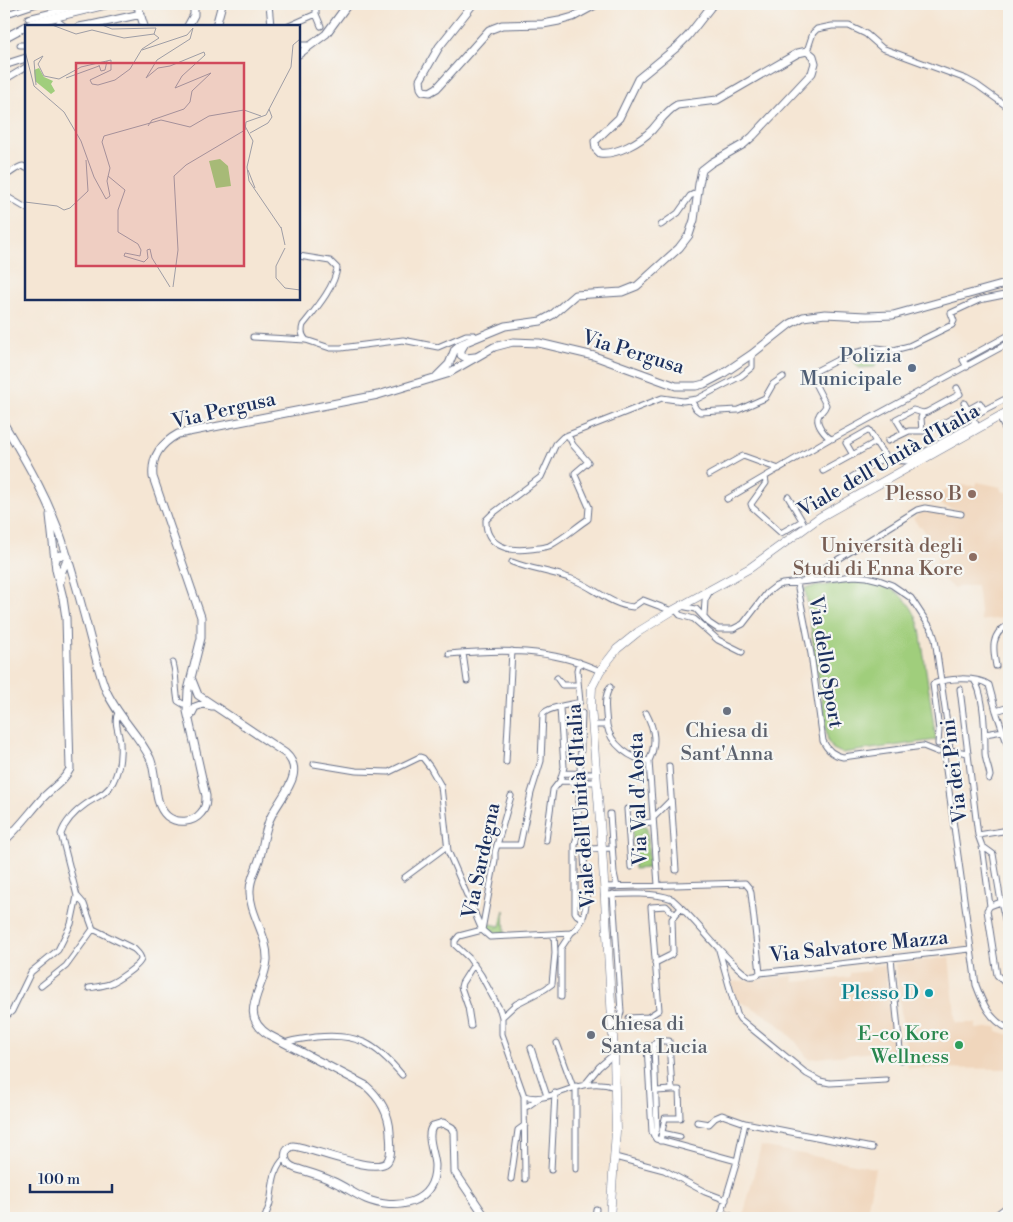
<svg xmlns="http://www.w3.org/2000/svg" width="1013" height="1222" viewBox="0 0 1013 1222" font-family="'Libre Bodoni',serif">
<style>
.built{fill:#f0d6bc}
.park{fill:#a0ce7c;stroke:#5e7e6d}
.garden{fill:url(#garden-furrows);stroke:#5e7e6d}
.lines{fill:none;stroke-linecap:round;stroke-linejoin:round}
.street-casing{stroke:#676f87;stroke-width:7}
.secondary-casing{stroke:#676f87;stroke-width:9}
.primary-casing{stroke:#676f87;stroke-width:9}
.street{stroke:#fff;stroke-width:5}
.secondary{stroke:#fff;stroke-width:7}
.primary{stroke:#fff;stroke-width:8}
.service-dot{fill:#5c6f8a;stroke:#f6f6f2;stroke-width:2}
.education-dot{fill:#8d6e63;stroke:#f6f6f2;stroke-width:2}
.worship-dot{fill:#6b7280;stroke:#f6f6f2;stroke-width:2}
.culture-dot{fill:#0f9aa8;stroke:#f6f6f2;stroke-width:2}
.leisure-dot{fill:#2e9e5b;stroke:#f6f6f2;stroke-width:2}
.labels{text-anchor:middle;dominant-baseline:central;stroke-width:4.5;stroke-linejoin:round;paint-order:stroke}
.street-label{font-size:20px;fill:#1b2f5e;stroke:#f6f6f2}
.service-label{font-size:20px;fill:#4e5e75;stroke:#f6f6f2;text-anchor:end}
.education-label{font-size:20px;fill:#785e54;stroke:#f6f6f2;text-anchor:end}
.worship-label{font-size:20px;fill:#5b616d;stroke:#f6f6f2}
.culture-label{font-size:20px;fill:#0d838f;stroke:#f6f6f2;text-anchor:end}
.leisure-label{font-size:20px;fill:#27864d;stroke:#f6f6f2;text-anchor:end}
.inset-road{fill:none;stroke:#9e9da5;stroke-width:1}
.view{fill:#d1495b;fill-opacity:0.15;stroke:#d1495b;stroke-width:2.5}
.inset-edge{fill:none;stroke:#1b2f5e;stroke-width:2.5}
</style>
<defs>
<pattern id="garden-furrows" width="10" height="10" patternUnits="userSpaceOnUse" patternTransform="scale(1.25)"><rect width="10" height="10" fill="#a0ce7c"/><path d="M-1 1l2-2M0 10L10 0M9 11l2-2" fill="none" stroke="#89b16e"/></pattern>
</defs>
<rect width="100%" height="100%" fill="#f6f6f2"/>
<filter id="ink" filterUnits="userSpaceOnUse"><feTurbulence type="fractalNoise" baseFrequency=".02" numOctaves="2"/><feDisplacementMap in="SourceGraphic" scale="10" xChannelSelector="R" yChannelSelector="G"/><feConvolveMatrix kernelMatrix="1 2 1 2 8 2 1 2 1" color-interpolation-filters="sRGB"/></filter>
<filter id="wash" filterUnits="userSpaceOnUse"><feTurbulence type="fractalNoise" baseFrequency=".0096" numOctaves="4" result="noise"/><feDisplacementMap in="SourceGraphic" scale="20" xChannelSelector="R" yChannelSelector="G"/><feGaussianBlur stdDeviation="1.12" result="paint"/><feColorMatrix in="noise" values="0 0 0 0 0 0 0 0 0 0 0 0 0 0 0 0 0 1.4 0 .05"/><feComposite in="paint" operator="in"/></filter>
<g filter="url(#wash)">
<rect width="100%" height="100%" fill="#f5e6d4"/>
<!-- built -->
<path class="built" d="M977 482 1001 487V491L1009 493V609L1008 617 981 621 977 585 953 588 938 575 936 563 938 551 921 526 919 527 913 518 921 513 929 512 961 517 962 511 943 506 934 497 955 485 976 486Z
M949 957 956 1023H976V1029L997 1027V1031L1009 1035V1069L908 1068 895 964Z
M885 965 894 1050 808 1059 796 1042 777 1023 752 1007 735 1000 731 982 793 976 794 982 850 977V973L870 971V966Z
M761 1146 875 1168 866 1218 743 1217Z"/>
<!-- park -->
<path class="park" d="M873 353 878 361 875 367 859 368 852 360Z
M856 581C889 582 912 596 920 629L936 740 842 753 833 749 828 742 805 588Z"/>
<!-- garden -->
<path class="garden" d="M647 826 650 868 634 869V844H633L632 829 633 827Z
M504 910 505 934 491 935 485 930V923L500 926Z"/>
</g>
<g filter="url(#ink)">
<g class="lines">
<!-- street casing -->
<g class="street-casing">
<path id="street" d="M269 4 271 26
M316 14 321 26
M4 15 37 4
M28 18 86 4
M59 22 64 26
M79 26 90 24
M289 26 316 14V4
M20 45H26
M299 45H311
M807 51 813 33 817 29 832 26H849L866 34 882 48 966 79 977 85 1009 108
M6 79 26 67
M4 176C11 174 16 167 23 166L26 168
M4 195 26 208
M661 225 678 213 690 196 698 192
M299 256 330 261 337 268C335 287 314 311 303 325 301 331 302 336 306 340
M1009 294 979 300 951 313 954 321 952 325 909 346 894 350 877 348 849 354 810 374 826 405C824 411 821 411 819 415 814 423 826 437 832 439L1009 343
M253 337 306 340 330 348H341L403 340 438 347 466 335H474L477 338
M967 367 963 360 1009 335
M691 400 696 409 700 412 738 410 745 407 765 398 773 384 783 377
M964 403 968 410
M984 410 1009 397
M999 417 1009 436
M922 431 921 418 923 413
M904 432 896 419 913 410 923 413 927 412 960 394 957 388
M568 435 573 445 588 462 575 473V475L589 507 588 519C576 527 563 539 549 546 543 548 537 548 530 549 509 552 485 546 486 520L492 514 541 477 556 444 563 437 662 398 683 401 697 399 741 376 752 367V354
M888 441 909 431H929L980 403 984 410 972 417 976 424
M853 455 846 443 869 430C881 450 882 462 909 461L975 423
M823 471 876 442
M709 475 743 456 779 469
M765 477 766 483 751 504 752 507 781 533 802 521
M852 477 885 457
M788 497 803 522
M727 499 829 439
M512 562C532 570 550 571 569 578 592 585 609 605 633 607L643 600 672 611
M805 580 917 510 925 508 961 514
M797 583 811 654 823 741C827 750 833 755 843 757L923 746 938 752
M681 606 696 609 709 623 718 629H733L743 624 767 593 776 586 782 584 854 576 867 577 879 580 892 585 911 598 932 630 935 639 949 737C949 744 952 752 944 755
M675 609 680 615 694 619 718 640 742 652
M704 616 705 600 710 591
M463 653 467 681
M449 654C501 649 551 648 600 671
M173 663C177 676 175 688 178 701L183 704H187
M996 666C993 650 990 633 1009 625
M557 678 562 685H578
M974 680C985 694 985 736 985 753 985 760 989 768 990 776L989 779
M960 689 978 835 982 846 993 854 1001 902 1009 936
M996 711 1009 749
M582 713 578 831 575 845V912L577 915 583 919
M646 713C655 730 657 743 649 761L658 885
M592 725H607C606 712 603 698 610 687
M607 725C610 744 631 760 649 761
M985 734 1003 731
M938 744 939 730 933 684C947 678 976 676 989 685L996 711 1009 707
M950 750 968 753
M944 755 976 985C983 1004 990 1020 1009 1029
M506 762 512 651
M314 764 356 771 389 772 420 757 423 758 430 767 441 786 448 851 482 930 459 936 455 941V945L469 958 481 975 500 1010 502 1017V1034L524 1096 525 1179
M669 766 676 870
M564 773 596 774
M560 781 597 782
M511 796 495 852V860L482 930 490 937 571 933C594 917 585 880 584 856L586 851 590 849 612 848
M627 809 631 867
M610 814 614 873 617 887
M653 818 671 800
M628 824 653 822
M978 835 1009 830V834
M546 840 553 790 560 781 564 767 560 708
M497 845H520L531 793 541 761 543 714C548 707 570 705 580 702L577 670 579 662
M982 846 990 906
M404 878 447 846
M604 887 745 883 750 889 751 893 760 973 970 949
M604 895C623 894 655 892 672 899 695 919 712 944 734 964 738 968 744 974 749 976 754 977 757 976 760 973
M77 896 84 904 93 929 134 949C137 952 141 955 141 959 141 965 115 982 109 984 103 986 95 987 89 988
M719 950 737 1014 740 1019 807 1074 820 1081 830 1083 886 1080
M891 958 901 1060
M655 963 671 955 673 952 672 919 681 908
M41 986 66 966 93 929
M561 997V948L571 933
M1009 1000 1006 984 997 975 987 910 990 906 1009 899
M502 1017 516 1004 545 989 552 984 555 953 554 934
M4 1018 12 1011 31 972 58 950 71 924 77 896 61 834C65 822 76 811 86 804 96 797 107 794 113 782 119 770 121 757 120 744 120 734 113 722 118 713
M629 1018 648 1017 659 1010 651 907 666 906 674 914
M613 1023 619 1019 621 1012 613 894
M471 1026 468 1007 461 987 462 983 474 964
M285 1043C295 1039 305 1039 316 1037 358 1033 375 1043 402 1075
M557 1043 573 1087
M647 1046 652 1132 656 1139 737 1161
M531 1048 547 1096
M586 1083 599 1067 614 1054
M656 1091 672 1090
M524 1096C555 1105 578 1074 615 1087
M525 1107 528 1106 538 1099
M697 1122 709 1124 715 1118 722 1115 745 1123 872 1148
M662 1133 680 1137
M654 1136 657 1129 654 1045 657 1041H669L672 1090H679L680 1118H665L660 1141
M615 1157 664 1170 705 1192 726 1200
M576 1169V1086
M551 1170 555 1093
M511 1179 518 1130 525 1125
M722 1213 737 1218
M265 1218C266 1213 269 1208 270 1203 273 1187 272 1170 285 1158
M515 1218 516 1216
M595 1218 596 1209
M720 1218 737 1161 745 1123
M996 1218V1215L1009 1205"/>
</g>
<!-- secondary casing -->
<g class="secondary-casing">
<path id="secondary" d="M117 4H134
M133 4 138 7 144 26
M473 4 439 47 420 80 421 88 423 91 430 92 437 88 489 30 502 25 543 24 559 21 573 17 597 4
M87 26 141 14
M188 26 194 15V4
M216 26 222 4
M4 38 32 23 110 4
M299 54 326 34 348 4
M4 65 26 58
M464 345 461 350V355L466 358 475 357
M437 376 449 364 455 349 461 344 505 326 541 321 552 315 575 295 622 292 637 286 679 248 689 235 694 220 699 184 702 170 711 163 744 144 753 136 812 73 815 63 813 56 807 51 798 53 717 100 677 105C666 111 660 121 652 130 640 142 617 155 600 153L596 149 595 141 619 118 638 79 677 47 688 36 713 4
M4 424C28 464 51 504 65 549 75 580 83 610 91 641 96 657 99 673 105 688 116 715 138 733 150 758 158 776 152 802 167 816 177 824 193 823 201 813 206 808 206 802 206 796L187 711 188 690 201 638V617L153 477C151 457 160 444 178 434L378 395 447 374 494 347 513 342 539 343 594 356 676 386H696L704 384 721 375 752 354 790 324 803 317 825 314 866 316 893 315 1009 283
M55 562 57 557 60 555 68 557 62 571 60 582
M192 680 198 695 285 753C310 775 274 801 268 824 264 835 263 846 260 857 257 868 250 878 250 890 249 914 268 935 267 960 265 989 236 1014 269 1035L365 1085C379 1097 389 1113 390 1132 390 1140 393 1155 387 1162 375 1175 310 1147 293 1146 281 1151 284 1164 295 1168 307 1172 320 1175 332 1181 344 1186 354 1194 366 1199 395 1211 435 1205 435 1166 435 1155 425 1135 433 1126L443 1123 452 1128 454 1132 455 1172 486 1218
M190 717 195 707 203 704 212 706
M4 841C18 829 28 815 41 800 50 789 63 783 70 769L66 618 63 598 56 570 50 515"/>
</g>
<!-- primary casing -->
<g class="primary-casing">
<path id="primary" d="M610 1218 616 1131 614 1054 602 848 591 706 592 687 600 671 617 649 638 632 672 611 750 568 820 517 1009 411"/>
</g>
<!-- street -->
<use href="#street" class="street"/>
<!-- secondary -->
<use href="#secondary" class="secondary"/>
<!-- primary -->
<use href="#primary" class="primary"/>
</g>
</g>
<!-- markers -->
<circle class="service-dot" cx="912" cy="368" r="5"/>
<g class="education-dot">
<circle cx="972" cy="494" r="5"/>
<circle cx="973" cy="557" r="5"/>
</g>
<g class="worship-dot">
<circle cx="727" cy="711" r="5"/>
<circle cx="591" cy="1035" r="5"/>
</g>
<circle class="culture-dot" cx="929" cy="993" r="5"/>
<circle class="leisure-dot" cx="959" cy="1045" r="5"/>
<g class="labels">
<!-- street labels -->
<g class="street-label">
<text transform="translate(633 353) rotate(17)">Via Pergusa</text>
<text transform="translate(224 411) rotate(-13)">Via Pergusa</text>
<text transform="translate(889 461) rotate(-30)">Viale dell'Unità d'Italia</text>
<text transform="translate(825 662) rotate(81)">Via dello Sport</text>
<text transform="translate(955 771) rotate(-97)">Via dei Pini</text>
<text transform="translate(639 799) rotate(-92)">Via Val d'Aosta</text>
<text transform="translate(582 806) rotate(-94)">Viale dell'Unità d'Italia</text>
<text transform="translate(482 861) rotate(-78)">Via Sardegna</text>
<text transform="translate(859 947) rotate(-6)">Via Salvatore Mazza</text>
</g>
<!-- service labels -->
<g class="service-label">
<text x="902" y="356">Polizia<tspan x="902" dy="23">Municipale</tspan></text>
</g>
<!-- education labels -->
<g class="education-label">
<text x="962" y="494">Plesso B</text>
<text x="963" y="546">Università degli<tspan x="963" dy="23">Studi di Enna Kore</tspan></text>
</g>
<!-- worship labels -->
<g class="worship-label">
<text x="727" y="731">Chiesa di<tspan x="727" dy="23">Sant'Anna</tspan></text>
<text x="601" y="1024" text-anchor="start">Chiesa di<tspan x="601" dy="23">Santa Lucia</tspan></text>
</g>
<!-- culture labels -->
<g class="culture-label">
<text x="919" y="993">Plesso D</text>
</g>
<!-- leisure labels -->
<g class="leisure-label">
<text x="949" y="1034">E-co Kore<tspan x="949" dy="23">Wellness</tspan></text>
</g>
</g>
<!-- overview -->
<g transform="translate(25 25)">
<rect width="275" height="275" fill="#f5e6d4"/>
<path d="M14 43 19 52 28 56 26 59 30 66 26 69 10 56 9 45ZM195 134 203 141 206 161 191 163 184 136Z" fill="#a0ce7c"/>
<path class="inset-road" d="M27 0 51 9 67 5 99 13 129 9M77 0 87 4 131 3 129 9M117 25 162 10 168 3 165 14 132 35 121 53 133 43 145 41 179 27 180 30 157 51 150 63 186 48 167 66 165 77 159 84 127 95 123 101M0 26 9 61 25 75M18 31 13 39 19 51 34 54 56 42 86 35V45L65 55 67 59 73 60 90 55 105 44 117 24 134 13 129 9M74 40 76 46 80 45 82 36M41 53 74 41M11 60 9 36 18 31M24 74 39 87 56 116 69 152 81 174 85 171 82 156 85 143 77 117 79 111 136 95 165 102 184 91 219 85 236 91M220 101 228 116 222 142 224 156 256 203M220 105 221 97 241 90 266 42 268 20 275 14M225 108 243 98 247 92 244 84M223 145 230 163M83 151 100 165 93 185V207L113 219 116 225 115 231 100 228 99 231 119 237 123 233 122 225 125 224 127 233 145 262M0 177 32 181 39 185 45 183 63 166 61 135M256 202 260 220M260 223 251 241V253L260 263 275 265M148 262 153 225 149 151 161 140 220 105"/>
<path class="view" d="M51 38H219V241H51Z"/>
<rect width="275" height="275" class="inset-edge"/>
</g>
<!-- margin -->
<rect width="1013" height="1222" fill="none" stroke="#f6f6f2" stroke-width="20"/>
<!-- scale -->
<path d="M30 1184v8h82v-8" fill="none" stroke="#1b2f5e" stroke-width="2.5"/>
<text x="38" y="1184" font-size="15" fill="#1b2f5e" stroke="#f6f6f2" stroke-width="4" paint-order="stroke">100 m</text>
</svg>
